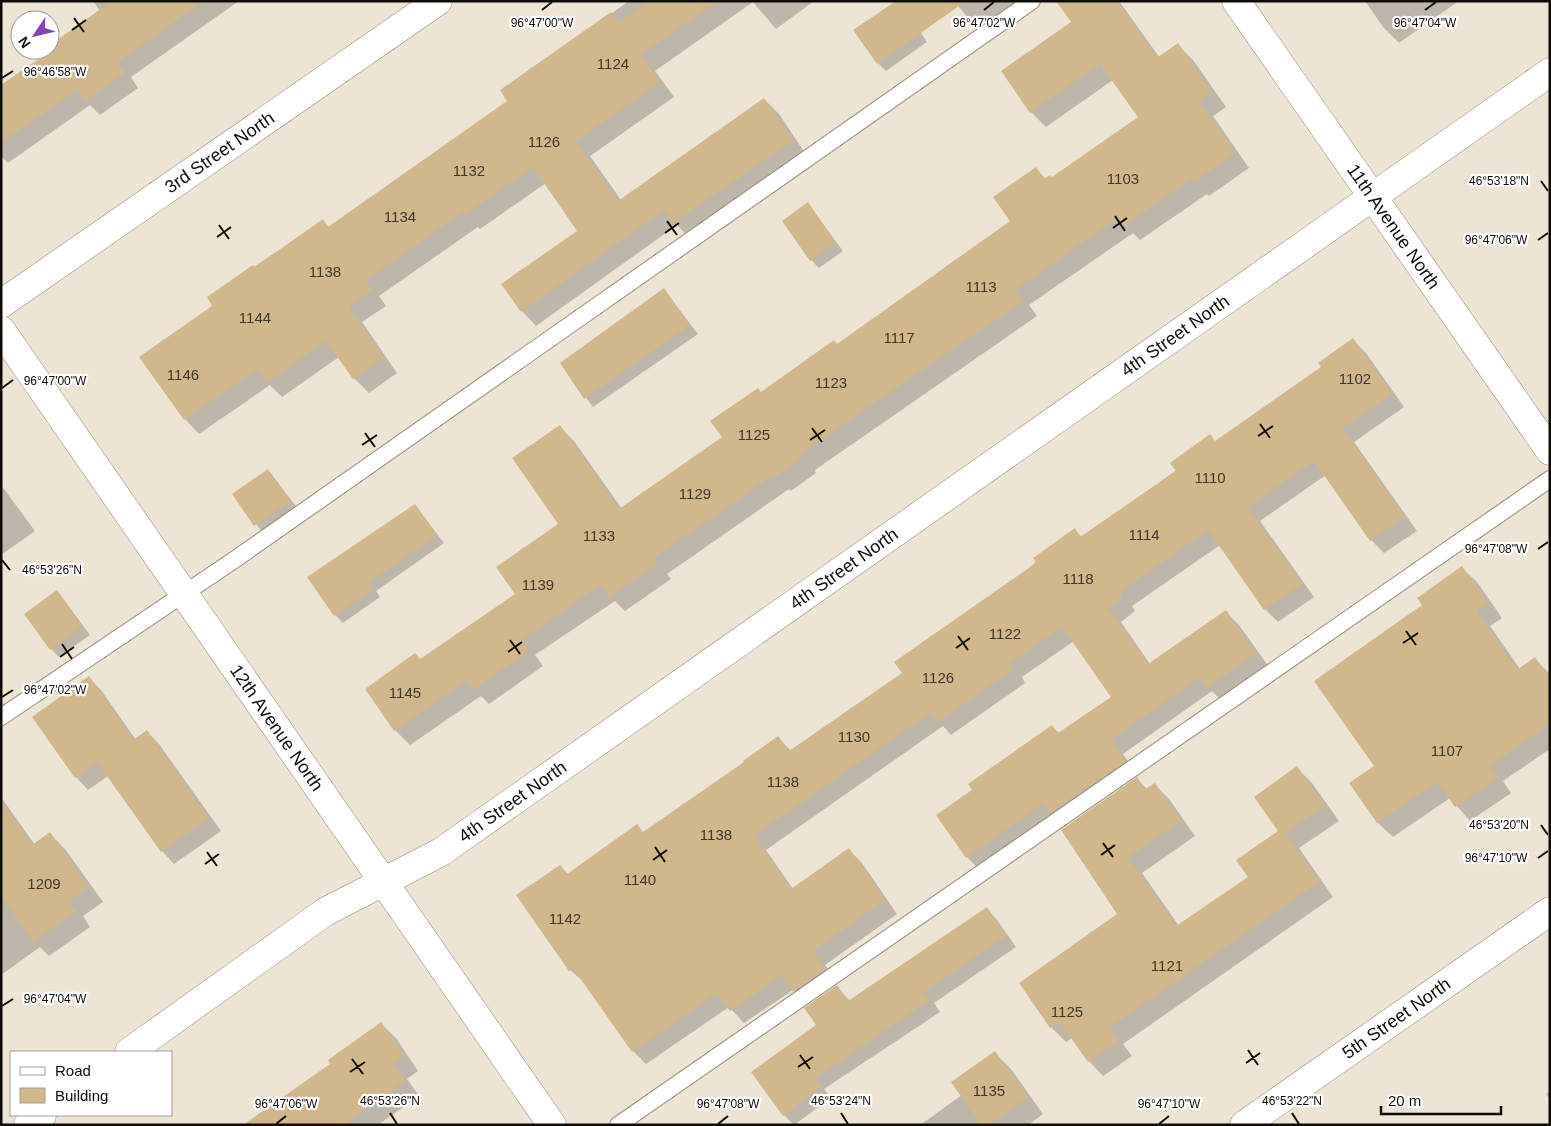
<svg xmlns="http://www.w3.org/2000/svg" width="1551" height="1126" viewBox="0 0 1551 1126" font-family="Helvetica,sans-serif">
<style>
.shadow{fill:#0003}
.building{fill:#d2b78b}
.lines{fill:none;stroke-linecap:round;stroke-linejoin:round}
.lane-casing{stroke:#958b7b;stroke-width:18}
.street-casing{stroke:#958b7b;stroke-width:29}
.secondary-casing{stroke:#958b7b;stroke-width:29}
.lane{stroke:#fff;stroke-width:16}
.street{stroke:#fff;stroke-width:28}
.secondary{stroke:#fff;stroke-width:28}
.ticks{fill:none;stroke:#0f0c07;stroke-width:2}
.labels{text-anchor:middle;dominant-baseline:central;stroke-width:4.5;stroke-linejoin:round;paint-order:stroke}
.number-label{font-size:15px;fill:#403728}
.street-label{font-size:18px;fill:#0f0c07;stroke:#fff}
.ticks-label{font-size:12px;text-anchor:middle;fill:#0f0c07;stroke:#fff;stroke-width:4.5;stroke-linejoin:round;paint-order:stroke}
</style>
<rect width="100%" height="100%" fill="#eee4d3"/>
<!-- shadow -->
<path class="shadow" d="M93 1H239L131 77 138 88 100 115 90 105 8 163 1 156V87L52 52 50 46 100 11Z
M629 1H814L776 29 753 2 655 71 674 97 590 156 621 200 764 99 779 114 807 156 689 237 677 225 536 326 522 311 579 231 546 183 480 229 478 227 379 296 386 306 362 322 397 373 369 393 354 378 339 357 282 397 270 385 199 434 185 419 214 306 208 298 322 221 329 227 509 101 502 91Z
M954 1H1022L979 31Z
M1058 1H1119L1160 58 1178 45 1193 60 1226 107 1213 116 1249 168 1209 196 1207 194 1140 240 1133 233 1029 305 1037 316 815 470 816 473 791 491 789 489 667 574 671 579 625 611 615 601 535 655 543 666 489 704 481 696 410 745 395 730 366 689 420 660 517 594 560 524 559 426 574 441 622 509 723 437 761 393 837 345 1011 222 1036 169 1046 179H1052L1139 118 1113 80 1046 127 1031 112 1073 22Z
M1365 1H1459L1399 43 1383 27Z
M905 10 927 42 886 71 878 63Z
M808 204 843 251 819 268 811 260Z
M664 290 698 334 593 407 561 364Z
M1353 340 1366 353 1404 407 1354 442 1417 531 1384 553 1371 540 1326 475 1260 521 1314 597 1278 622 1265 609 1220 545 1132 606 1135 611 1121 622 1150 664 1226 612 1239 625 1269 667 1221 700 1212 691 1123 754 1138 775 1064 826 1055 817 980 870 967 857 974 791 1052 726 1060 734 1113 697 1074 641 1022 677 1025 683 951 735 943 726 766 850 793 889 849 850 862 863 897 914 825 965 838 983 807 1004 793 990 744 1023 729 1007 646 1064 633 1051 584 982 570 970 560 866 568 874 637 826 644 833 746 763 778 737 791 751 904 673 1074 530 1082 537 1322 367Z
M268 470 298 509 263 533 234 494Z
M1 485 35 531 1 555Z
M415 505 444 543 376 591 380 597 343 623 335 615Z
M1462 568 1477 582 1502 618 1490 626 1520 669 1535 659 1550 674V749L1503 781 1511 793 1470 821 1450 798 1393 837 1378 823 1351 783 1376 766 1424 605Z
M57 591 90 635 59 657 51 649Z
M89 678 101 690 136 740 147 732 159 744 221 831 174 864 162 851 108 776 88 790 76 777Z
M1297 768 1312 783 1339 821 1299 848 1333 897 1123 1044 1132 1056 1103 1076 1089 1061 1072 1038 1066 1042 1051 1027 1119 914 1137 779 1147 789 1154 784 1169 799 1195 836 1142 873 1179 926 1250 877 1279 832Z
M1 797 35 845 50 834 65 849 103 902 83 916 90 927 49 956 40 947 1 975Z
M987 909 997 920 1016 947 934 1003 940 1012 824 1089 831 1098 794 1125 784 1115 818 1025 837 987 850 1001Z
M381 1024 396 1038 418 1071 407 1079 419 1096 378 1125H253Z
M995 1053 1011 1069 1043 1114 1028 1125H920L962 1095Z
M1550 1091V1100L1546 1094Z"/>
<!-- building -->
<path class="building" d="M112 1H204L117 62 125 73 85 101 77 90 1 143V85L50 51V45Z
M649 1H718L641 55 660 82 576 141 618 201 764 98 793 141 673 223 664 210 521 312 501 284 577 231 533 167 465 215 463 212 365 281 372 290 348 307 384 358 353 379 326 341 266 383 257 370 184 420 139 357 212 306 207 297 253 265 255 267 323 219 328 227 507 101 500 90 611 12 618 23Z
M896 1H966L877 64 853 30Z
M1056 1H1117L1157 58 1178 43 1212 91 1199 101 1235 153 1194 182 1192 179 1124 226 1118 218 1015 290 1023 301 800 454 802 457 775 477 774 475 653 558 657 564 609 597 601 585 521 640 529 651 473 690 467 680 394 731 365 689 415 653 420 659 515 594 496 567 558 524 512 458 560 425 619 509 722 437 710 421 758 388 761 392 834 340 837 344 1010 221 993 197 1036 167 1044 179 1050 175 1052 177 1138 117 1100 64 1030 113 1001 71 1071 22Z
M808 202 836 243 810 261 782 221Z
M664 288 690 325 584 399 560 363Z
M1353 338 1392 394 1342 428 1405 517 1370 541 1314 461 1248 507 1302 584 1264 610 1208 530 1120 592 1123 598 1108 608 1148 664 1226 610 1256 654 1207 688 1200 677 1111 740 1126 761 1049 814 1043 804 966 858 936 815 972 790 968 784 1052 725 1058 733 1111 697 1062 627 1009 664 1013 669 937 723 930 713 754 836 791 889 849 848 885 900 813 951 825 969 793 992 781 976 730 1011 717 993 632 1052 573 968 569 971 516 895 560 865 567 874 637 824 643 832 744 762 743 761 778 736 789 751 902 673 894 662 1036 563 1033 558 1075 528 1080 537 1176 471 1170 463 1210 434 1215 441 1321 367 1318 363Z
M268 469 291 501 254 526 232 494Z
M415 504 437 535 369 583 373 589 334 616 307 577Z
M1462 566 1488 603 1477 611 1517 670 1535 657 1550 678V724L1490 766 1498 778 1455 807 1437 782 1377 823 1349 783 1374 766 1314 681 1422 605 1417 598Z
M57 590 83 626 50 650 24 614Z
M89 676 133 740 147 730 209 818 161 852 97 762 75 778 32 717Z
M1297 766 1325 806 1285 833 1319 882 1109 1028 1118 1041 1088 1062 1059 1021 1050 1028 1019 983 1117 914 1061 830 1137 777 1145 789 1155 783 1181 821 1128 858 1176 926 1248 877 1236 860 1278 831 1254 797Z
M1 802 32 845 50 832 89 887 69 901 76 911 33 942 1 896Z
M987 907 1006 936 924 992 930 1000 815 1078 821 1087 783 1116 751 1072 816 1025 804 1008 837 985 848 1001Z
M381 1022 405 1056 393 1064 405 1081 343 1125H243L330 1064 328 1060Z
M995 1051 1028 1098 989 1125H981L951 1082Z"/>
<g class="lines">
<!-- lane casing -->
<g class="lane-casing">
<path id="lane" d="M1 717 237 558 1032 1
M618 1125 1550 479"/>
</g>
<!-- street casing -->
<g class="street-casing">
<g id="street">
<path id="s1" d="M1236 1 1550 451"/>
<path id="s2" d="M1 304 438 1"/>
<path id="s3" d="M129 1052 325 912 441 852 1550 72"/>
<path d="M28 1125 42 1115"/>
<path id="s4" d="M1244 1125 1550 911"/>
</g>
</g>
<!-- secondary casing -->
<g class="secondary-casing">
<g id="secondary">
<path id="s5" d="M1 330 552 1125"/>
</g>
</g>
<!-- lane -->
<use href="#lane" class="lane"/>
<!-- street -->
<use href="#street" class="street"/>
<!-- secondary -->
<use href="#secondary" class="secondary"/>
</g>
<!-- ticks -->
<path class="ticks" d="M542 10 552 2M984 10 994 2M1425 10 1436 2M74 18 84 32M72 30 86 20M2 78 13 71M1541 181 1548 191M1115 216 1125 231M667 221 677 235M219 225 229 239M1113 228 1127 218M665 233 679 223M217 237 231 227M1538 240 1548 233M2 388 13 380M1260 424 1270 438M812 428 822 442M365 433 375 447M1258 436 1273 426M810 440 825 430M362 445 377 435M1538 549 1548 542M2 560 10 570M1406 631 1416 645M958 636 968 650M510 640 520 654M1403 643 1418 633M62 644 72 659M956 648 970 638M508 652 522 642M60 657 74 647M2 697 13 690M1541 825 1548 835M1103 843 1113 857M655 847 665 862M207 852 217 866M1101 855 1115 845M1538 858 1548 851M653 860 667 850M205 864 219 854M2 1006 13 999M1248 1050 1258 1065M800 1055 810 1069M352 1059 363 1074M1246 1063 1260 1053M798 1067 813 1057M350 1072 365 1062M390 1113 397 1124M841 1113 848 1124M1292 1113 1299 1124M276 1124 286 1116M718 1124 728 1116M1159 1124 1169 1116"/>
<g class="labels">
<!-- number labels -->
<g class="number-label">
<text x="613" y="63">1124</text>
<text x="544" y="141">1126</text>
<text x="469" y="170">1132</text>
<text x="1123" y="178">1103</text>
<text x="400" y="216">1134</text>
<text x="325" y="271">1138</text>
<text x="981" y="286">1113</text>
<text x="255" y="317">1144</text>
<text x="899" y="337">1117</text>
<text x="183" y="374">1146</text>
<text x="1355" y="378">1102</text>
<text x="831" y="382">1123</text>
<text x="754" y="434">1125</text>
<text x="1210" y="477">1110</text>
<text x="695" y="493">1129</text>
<text x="1144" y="534">1114</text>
<text x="599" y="535">1133</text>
<text x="1078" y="578">1118</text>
<text x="538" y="584">1139</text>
<text x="1005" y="633">1122</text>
<text x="938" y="677">1126</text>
<text x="405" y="692">1145</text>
<text x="854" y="736">1130</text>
<text x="1447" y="750">1107</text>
<text x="783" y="781">1138</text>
<text x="716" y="834">1138</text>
<text x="640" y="879">1140</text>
<text x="44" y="883">1209</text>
<text x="565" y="918">1142</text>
<text x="1167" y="965">1121</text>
<text x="1067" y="1011">1125</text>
<text x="989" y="1090">1135</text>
</g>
<!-- street labels -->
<g class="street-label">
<text stroke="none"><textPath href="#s2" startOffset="266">3rd Street North</textPath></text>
<text stroke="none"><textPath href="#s1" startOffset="275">11th Avenue North</textPath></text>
<text stroke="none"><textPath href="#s3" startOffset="1269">4th Street North</textPath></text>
<text stroke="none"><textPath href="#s3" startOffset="864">4th Street North</textPath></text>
<text stroke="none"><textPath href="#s5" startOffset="484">12th Avenue North</textPath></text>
<text stroke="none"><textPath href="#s3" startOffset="459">4th Street North</textPath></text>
<text stroke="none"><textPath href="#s4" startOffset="186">5th Street North</textPath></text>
</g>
</g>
<g class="ticks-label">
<text x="542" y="27">96°47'00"W</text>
<text x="984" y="27">96°47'02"W</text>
<text x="1425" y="27">96°47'04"W</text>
<text x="55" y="76">96°46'58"W</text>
<text x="1499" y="185">46°53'18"N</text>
<text x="1496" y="244">96°47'06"W</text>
<text x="55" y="385">96°47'00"W</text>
<text x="1496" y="553">96°47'08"W</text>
<text x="52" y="574">46°53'26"N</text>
<text x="55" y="694">96°47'02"W</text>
<text x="1499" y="829">46°53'20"N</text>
<text x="1496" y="862">96°47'10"W</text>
<text x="55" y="1003">96°47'04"W</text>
<text x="390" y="1105">46°53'26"N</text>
<text x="841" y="1105">46°53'24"N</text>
<text x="1292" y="1105">46°53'22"N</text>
<text x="286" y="1108">96°47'06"W</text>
<text x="728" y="1108">96°47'08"W</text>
<text x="1169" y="1108">96°47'10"W</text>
</g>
<!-- border -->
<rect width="1551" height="1126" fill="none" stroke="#0f0c07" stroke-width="5"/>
<!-- legend -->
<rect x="10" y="1051" width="162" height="65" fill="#ffffff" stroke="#9f9e9c"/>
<rect x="20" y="1067" width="25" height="8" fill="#ffffff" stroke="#9f9e9c"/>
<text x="55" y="1076" font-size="15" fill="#0f0c07">Road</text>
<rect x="20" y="1088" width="25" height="15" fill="#d2b78b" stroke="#9f9e9c"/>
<text x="55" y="1101" font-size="15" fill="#0f0c07">Building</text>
<!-- north arrow -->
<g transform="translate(35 35) rotate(235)"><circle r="24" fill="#ffffff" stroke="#9f9e9c"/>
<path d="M0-4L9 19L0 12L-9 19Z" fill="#8542b6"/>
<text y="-8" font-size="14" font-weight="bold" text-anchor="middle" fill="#0f0c07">N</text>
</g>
<!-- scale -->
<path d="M1381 1106v8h120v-8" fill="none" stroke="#0f0c07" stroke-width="2.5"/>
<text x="1388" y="1106" font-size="15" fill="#0f0c07" stroke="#ffffff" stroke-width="4" paint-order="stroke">20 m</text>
</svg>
